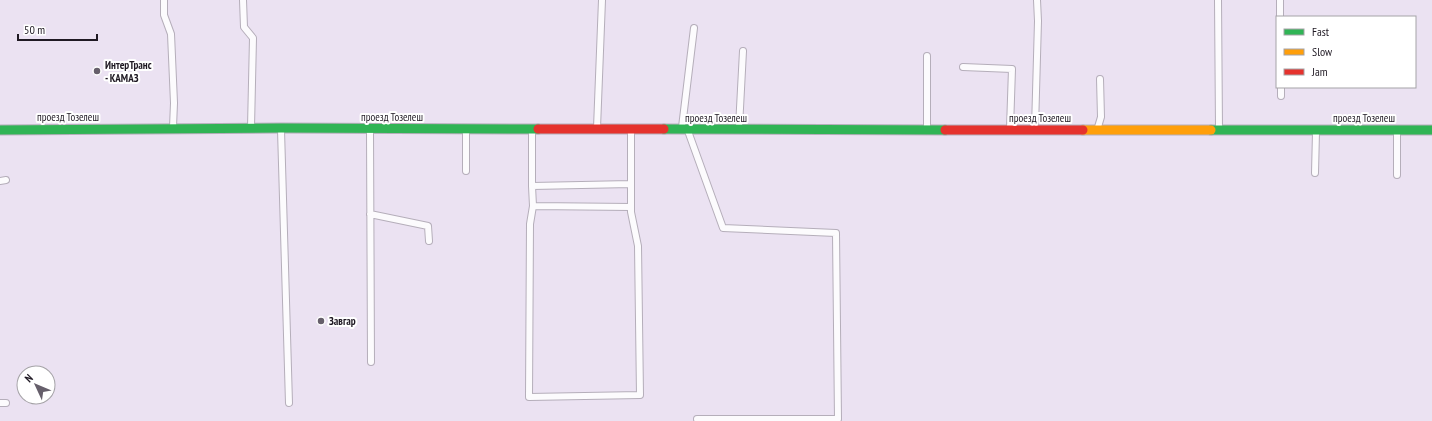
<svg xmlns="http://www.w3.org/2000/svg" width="1432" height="421" viewBox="0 0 1432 421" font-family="'PT Sans Narrow',sans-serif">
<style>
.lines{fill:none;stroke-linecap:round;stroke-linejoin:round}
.lane-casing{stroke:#b5aeba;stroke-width:8}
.fast-casing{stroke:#b5aeba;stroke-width:11}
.slow-casing{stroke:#b5aeba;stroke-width:11}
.jam-casing{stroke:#b5aeba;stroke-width:11}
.lane{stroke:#fcfbfd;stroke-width:6}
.fast{stroke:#30b455;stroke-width:9}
.slow{stroke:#ff9f0a;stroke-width:9}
.jam{stroke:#e5322d;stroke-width:9}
.poi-dot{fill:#665f6b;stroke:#fff;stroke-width:1.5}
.labels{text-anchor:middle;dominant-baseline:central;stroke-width:4;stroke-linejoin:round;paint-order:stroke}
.poi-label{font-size:11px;font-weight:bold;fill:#1f1923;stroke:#fff;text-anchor:start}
.street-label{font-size:11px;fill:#1f1923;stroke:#fff}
</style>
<rect width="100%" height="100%" fill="#ebe2f2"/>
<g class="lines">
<!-- lane casing -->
<g class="lane-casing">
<path id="lane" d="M164 0V15L171 34 174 103 173 127
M243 0 244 27 253 38 251 127
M1218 0 1219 128
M1280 0V17
M927 56V128
M963 67 1012 69 1010 128
M1281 87V96
M682 127 694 28
M739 127 743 51
M1098 127 1101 117 1100 79
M597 128 602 0
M1035 128 1038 21 1037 0
M281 130 289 403
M532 130V186L533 206 530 224 529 397 640 395 638 246 631 212V131
M370 131 371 362
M466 131V171
M688 131 723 228 836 233 838 419H697
M1315 173 1316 132
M1397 175V132
M0 181 6 180
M532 186 631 184
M533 206 631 207
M370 214 428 226 429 241
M0 403H6"/>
</g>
<!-- fast casing -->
<g class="fast-casing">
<path id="fast" d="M664 129 945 130
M0 130 281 128 538 129
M1211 130H1432"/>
</g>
<!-- slow casing -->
<g class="slow-casing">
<path id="slow" d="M1083 130H1211"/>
</g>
<!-- jam casing -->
<g class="jam-casing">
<path id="jam" d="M538 129H664
M945 130H1083"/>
</g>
<!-- lane -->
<use href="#lane" class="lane"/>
<!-- fast -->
<use href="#fast" class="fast"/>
<!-- slow -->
<use href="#slow" class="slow"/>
<!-- jam -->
<use href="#jam" class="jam"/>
</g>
<!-- markers -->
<g class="poi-dot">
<circle cx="97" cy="71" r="4"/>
<circle cx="321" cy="321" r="4"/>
</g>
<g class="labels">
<!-- poi labels -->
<g class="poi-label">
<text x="105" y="65">ИнтерТранс<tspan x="105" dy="13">- КАМАЗ</tspan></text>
<text x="329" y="321">Завгар</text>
</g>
<!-- street labels -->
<g class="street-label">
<text x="68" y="117">проезд Тозелеш</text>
<text x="392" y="117">проезд Тозелеш</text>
<text x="716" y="118">проезд Тозелеш</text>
<text x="1040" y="118">проезд Тозелеш</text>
<text x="1364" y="118">проезд Тозелеш</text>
</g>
</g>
<!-- legend -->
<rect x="1276" y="16" width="140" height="72" fill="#ffffff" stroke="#a5a3a7"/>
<rect x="1284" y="29" width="20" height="6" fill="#30b455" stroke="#a5a3a7"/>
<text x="1312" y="36" font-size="12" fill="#1f1923">Fast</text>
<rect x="1284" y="49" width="20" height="6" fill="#ff9f0a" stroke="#a5a3a7"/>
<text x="1312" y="56" font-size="12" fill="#1f1923">Slow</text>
<rect x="1284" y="69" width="20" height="6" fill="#e5322d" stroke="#a5a3a7"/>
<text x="1312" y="76" font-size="12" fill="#1f1923">Jam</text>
<!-- north arrow -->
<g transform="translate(36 385) rotate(314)"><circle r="19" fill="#ffffff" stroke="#a5a3a7"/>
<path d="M0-3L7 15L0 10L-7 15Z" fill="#665f6b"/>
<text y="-6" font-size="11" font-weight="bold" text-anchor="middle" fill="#1f1923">N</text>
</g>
<!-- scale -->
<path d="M18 34v6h79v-6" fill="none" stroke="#1f1923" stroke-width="2"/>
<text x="24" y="34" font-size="12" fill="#1f1923" stroke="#ffffff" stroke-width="3" paint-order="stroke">50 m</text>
</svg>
